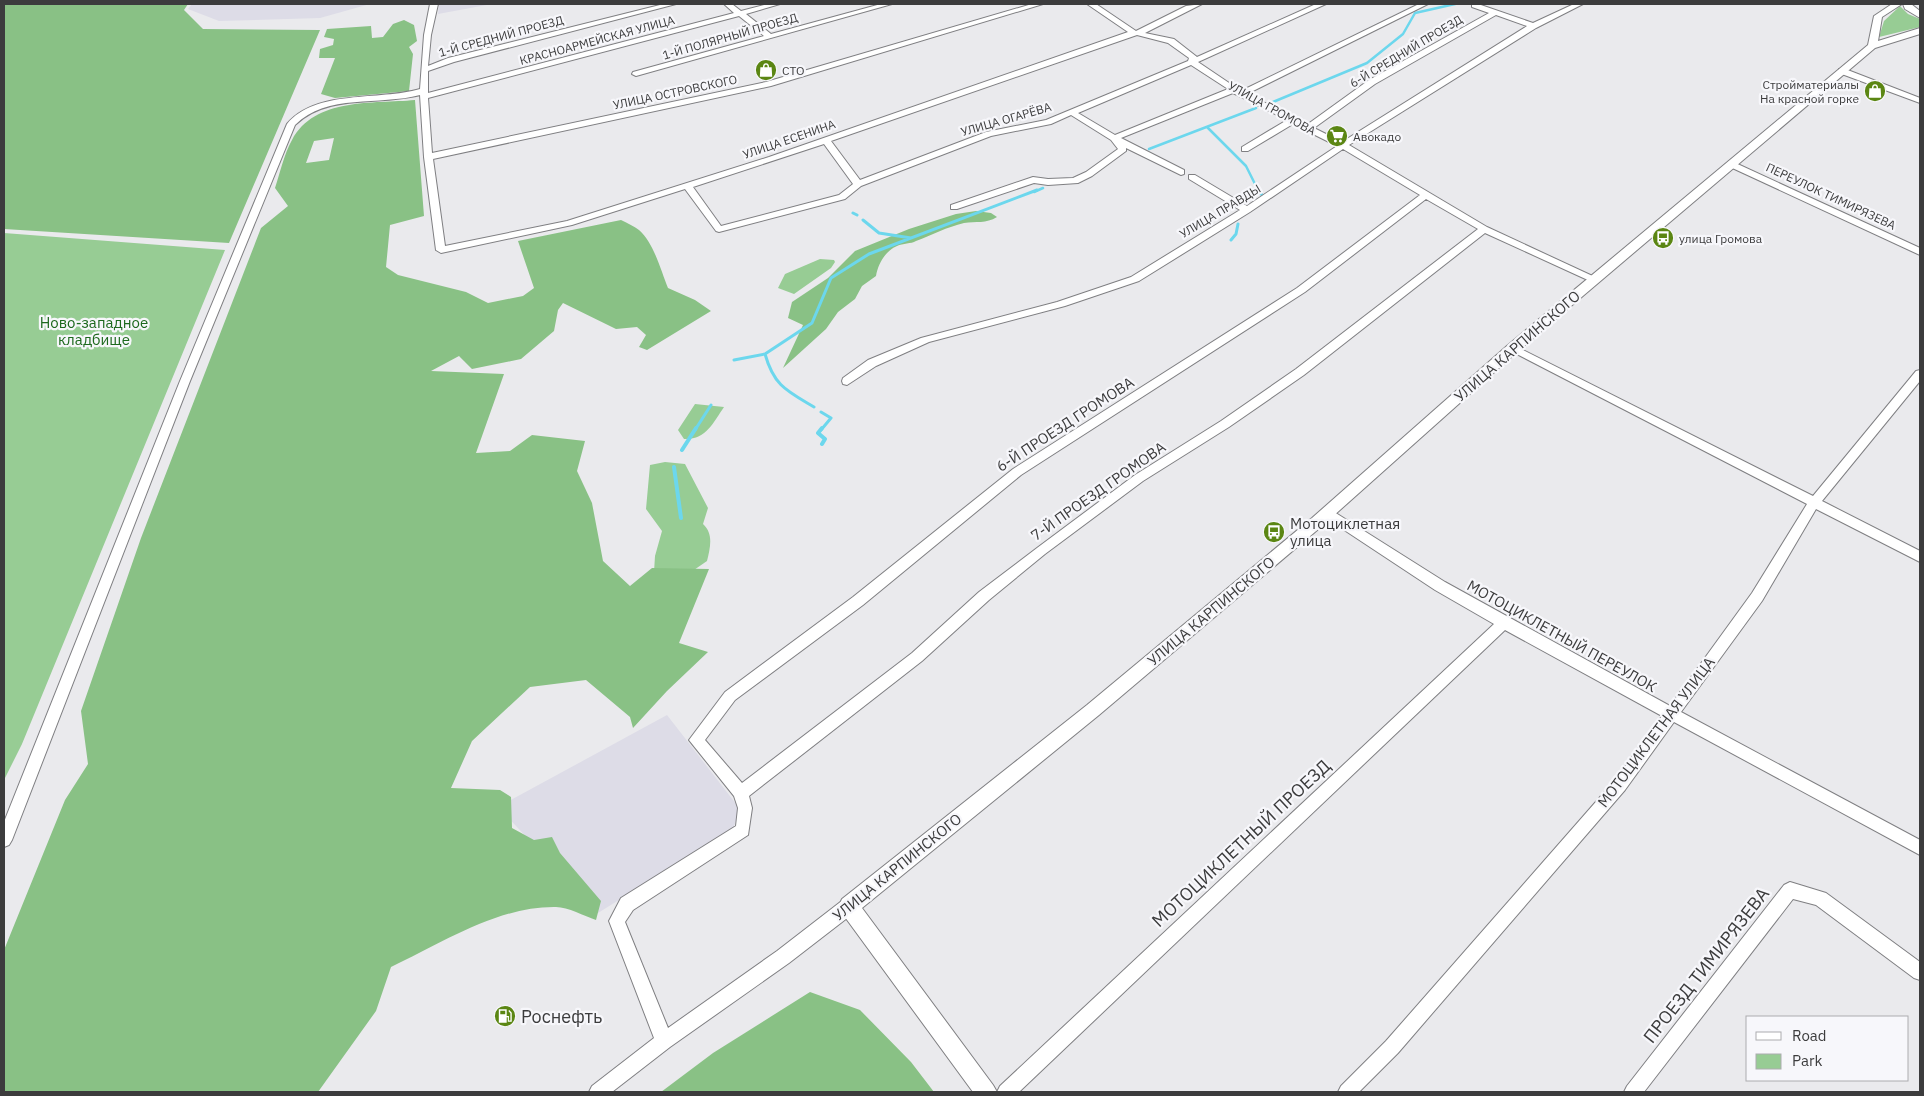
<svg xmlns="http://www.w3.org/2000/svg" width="1924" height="1096" viewBox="0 0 1924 1096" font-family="'IBM Plex Sans',sans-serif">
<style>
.built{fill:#dddce7}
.green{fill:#97cc94}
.forest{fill:#89c185;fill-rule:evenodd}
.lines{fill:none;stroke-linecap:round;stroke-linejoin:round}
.stream-far2{stroke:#6cd7ed;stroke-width:2.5}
.stream-far1{stroke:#6cd7ed;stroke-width:3}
.stream{stroke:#6cd7ed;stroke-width:4}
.minor-casing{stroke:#7f7f82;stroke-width:2}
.major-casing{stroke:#7f7f82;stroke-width:2}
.minor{fill:#fff;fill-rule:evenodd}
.major{fill:#fff;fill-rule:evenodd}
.labels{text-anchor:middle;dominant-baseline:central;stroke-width:4.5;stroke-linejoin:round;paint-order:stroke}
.far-street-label{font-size:12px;fill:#3c3c3d;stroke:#f7f7fb}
.far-poi-label{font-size:12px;fill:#3c3c3d;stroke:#f7f7fb;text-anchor:start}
.park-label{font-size:15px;fill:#1d691d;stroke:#f7f7fb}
.street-label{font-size:15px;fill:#3c3c3d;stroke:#f7f7fb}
.poi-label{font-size:15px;fill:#3c3c3d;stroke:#f7f7fb;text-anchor:start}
.near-street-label{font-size:18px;fill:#3c3c3d;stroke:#f7f7fb}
.near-poi-label{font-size:18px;fill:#3c3c3d;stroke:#f7f7fb;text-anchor:start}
</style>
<rect width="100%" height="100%" fill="#eaeaed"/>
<!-- built -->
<path class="built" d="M192 4H370L320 18 219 21 188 9Z
M439 4H492L438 14Z
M667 715 740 809 733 829 598 913 498 807Z"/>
<!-- green -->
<path class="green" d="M1900 6 1908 14 1920 19V27L1879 37 1884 21Z
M4 233 225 250 22 744 4 780Z
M820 259 834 260 835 262 831 268 794 294 778 288 785 274Z
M695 404 724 407C713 423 706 440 684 439L678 430Z
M665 462 685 464 708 508 703 524C714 534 710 548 707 561L691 572H654L655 556 662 531 646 509 650 465Z"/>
<!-- forest -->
<path class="forest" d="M4 4H188L184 10 203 29 320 30 229 243 4 229Z
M404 20 414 25 417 41 409 47 413 54 409 91 335 98 321 94 335 58H319L320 49 333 45 334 39 324 37 327 29 371 26 372 38 383 37 393 24Z
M415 100 424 216 390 225 386 267 398 275 466 292 488 303 523 296 534 288 518 241 621 220C627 223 634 226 639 230 654 243 661 271 668 288L695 300 711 311 647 350 639 347 646 335 637 327 616 329 563 303 558 310 554 331 521 359 472 369 459 356 431 371 504 374 476 453 510 451 532 435 585 441 577 471 592 503 603 561 630 586 652 568 709 569 679 643 708 652 667 691 633 728 630 717 586 680 530 687 472 741 451 788 500 790 511 797 512 828 534 840 552 837 560 853 601 901 596 920C584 916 568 907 556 907 498 906 442 943 391 967L376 1011 318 1092H4V950L65 800 88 764 81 711 141 538 261 228 288 206 275 188C280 173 284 154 292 140 315 97 373 104 415 100ZM334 138 329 160 306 163 314 141Z
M976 211 991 213 997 217C986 224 976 221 964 223 947 227 932 235 916 241 911 244 903 243 897 246 885 251 878 264 876 276L862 286 855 299 838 312 826 329 783 368 803 325 788 318 792 302 828 278 855 251 909 229 956 214Z
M810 992 860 1010 911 1062 934 1092H661L713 1053Z"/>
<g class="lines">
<!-- stream-far2 -->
<path class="stream-far2" d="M1273 102 1367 63 1403 34 1415 13 1455 4
M1207 127 1246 166 1259 192
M1149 149 1256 108
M1034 192 1043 188"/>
<!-- stream-far1 -->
<path class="stream-far1" d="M1257 190 1265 198
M853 213 857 215
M863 220 879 233 911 238
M1231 240 1236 234 1238 224
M734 360 765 354
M814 407C787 391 774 386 765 354L812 323 831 278 869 254 1037 190
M695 430 711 405
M821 430 831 418 821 412"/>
<!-- stream -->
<path class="stream" d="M822 428 818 433 825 439 822 444
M682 450 696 428
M674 467 681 518"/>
<!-- minor casing -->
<g class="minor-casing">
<path id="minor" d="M430 4H438L431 35 428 66 448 58 664 4H676L454 62 428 71V93L734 13 724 4H732L741 11 768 4H780L746 14 771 34 881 4H892L636 76 632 74 633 72 764 36 739 16 428 98 432 153 766 82 1032 4H1043L771 86 433 159 445 246 567 221 769 157 1128 32 1087 4H1096L1136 31 1186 6 1202 4 1145 33 1174 39 1197 57 1316 4H1326L1198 62 1241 91 1419 4H1428L1247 94 1308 124 1369 80 1489 13 1472 7V4H1478L1533 23 1574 4H1583L1536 28 1349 145 1487 227 1599 279 1594 282 1590 281 1485 233 1304 375 1229 427 1143 481 1045 554 989 600 922 661 749 796 752 808 748 835 633 910 625 922 668 1028 777 951 843 900 849 898 855 900 857 906 855 912 789 963 670 1047 612 1092H589L592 1086 654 1038 609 921 621 898 736 826 738 808 734 796 689 740 725 692 853 597 1013 469 1297 288 1420 195 1343 149 1250 212 1139 281 1065 306 929 342 876 366 847 385 843 384 842 381 843 378 868 360 921 338 1057 302 1131 277 1240 210 1189 179V175H1195L1247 206 1337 146 1293 124 1248 151H1242V147L1287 120 1233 93 1121 138 1184 170V174L1181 175 1126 148V151L1092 176 1078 183 1048 185 1034 183 957 209H951V205L1033 177 1048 179 1073 178 1086 172 1118 149 1111 140 1071 115 1051 124 991 136 861 186 845 199 719 232 716 231 685 189 572 225 441 253 436 250 424 157 420 95C379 106 327 93 295 125L190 381 12 840 9 845 4 847V822L180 381 287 124C316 89 379 101 420 89L424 35ZM1496 15 1527 26 1342 142 1314 128 1375 84ZM1137 35 1168 43 1189 58 1188 61 1046 120 986 132 860 180 831 141ZM1191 65 1228 89 1115 135 1078 113ZM824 144 853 184 839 195 721 226 693 187ZM1426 199 1478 229 1296 369 1221 421 1135 475 1037 548 979 592 912 653 742 783 705 740 735 700 863 605 1021 475 1305 292Z
M1839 69H1845L1920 98V103L1839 73Z
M1731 161 1920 248V255L1728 166V162Z
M1513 345 1813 496 1916 371 1920 370V381L1822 501 1920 551V562L1816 509 1762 601 1681 712 1920 840V855L1674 722 1625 790 1398 1053 1359 1092H1338L1341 1086 1386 1041 1615 780 1662 716 1505 630 1019 1092H997L1000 1086 1494 624 1435 590 1323 516 1321 513 1323 510H1331L1445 582 1670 706 1752 593 1807 504 1509 350 1508 348Z
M1790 882 1826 893 1920 962V980L1914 978 1816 905 1793 899 1644 1092H1624L1627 1086 1784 885Z"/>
</g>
<!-- major casing -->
<g class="major-casing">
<path id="major" d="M1892 4H1902L1882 17 1878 41 1920 28V34L1875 48 1518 351 1322 526 1099 715 862 908 993 1085 997 1092H973L842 913 839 906 842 899 1087 705 1312 518 1508 345 1868 45 1874 16Z
M1903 4H1911L1920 11V18L1905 9Z"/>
</g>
<!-- minor -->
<use href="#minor" class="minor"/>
<!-- major -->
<use href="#major" class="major"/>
</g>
<!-- icons -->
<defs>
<g id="shop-disc" transform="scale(1.125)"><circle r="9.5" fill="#5b8613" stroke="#f7f7fb"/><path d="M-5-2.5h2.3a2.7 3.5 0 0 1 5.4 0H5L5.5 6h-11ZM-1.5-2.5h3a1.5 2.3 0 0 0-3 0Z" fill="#fff"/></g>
<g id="supermarket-disc" transform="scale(1.125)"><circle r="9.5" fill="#5b8613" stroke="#f7f7fb"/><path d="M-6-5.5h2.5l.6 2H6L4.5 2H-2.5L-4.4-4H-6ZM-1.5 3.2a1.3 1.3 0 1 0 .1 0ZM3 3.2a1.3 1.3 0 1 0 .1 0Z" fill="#fff"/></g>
<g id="bus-disc" transform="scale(1.125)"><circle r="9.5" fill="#5b8613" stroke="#f7f7fb"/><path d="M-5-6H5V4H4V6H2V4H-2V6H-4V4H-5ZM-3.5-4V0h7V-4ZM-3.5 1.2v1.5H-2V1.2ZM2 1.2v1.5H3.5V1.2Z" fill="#fff"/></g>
<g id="fuel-disc" transform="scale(1.125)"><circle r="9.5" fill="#5b8613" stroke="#f7f7fb"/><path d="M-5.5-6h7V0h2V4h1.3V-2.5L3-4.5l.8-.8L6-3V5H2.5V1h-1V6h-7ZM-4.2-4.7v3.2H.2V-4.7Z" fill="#fff"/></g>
</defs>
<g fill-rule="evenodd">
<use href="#shop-disc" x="766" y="70"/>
<use href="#shop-disc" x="1875" y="91"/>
<use href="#supermarket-disc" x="1337" y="136"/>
<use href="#bus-disc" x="1663" y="238"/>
<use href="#bus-disc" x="1274" y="532"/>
<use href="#fuel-disc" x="505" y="1016"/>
</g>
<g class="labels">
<!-- far-street labels -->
<g class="far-street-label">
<text transform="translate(501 36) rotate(-15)">1-Й СРЕДНИЙ ПРОЕЗД</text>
<text transform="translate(730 36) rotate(-16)">1-Й ПОЛЯРНЫЙ ПРОЕЗД</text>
<text transform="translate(597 40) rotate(-15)">КРАСНОАРМЕЙСКАЯ УЛИЦА</text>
<text transform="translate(1406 51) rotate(-31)">6-Й СРЕДНИЙ ПРОЕЗД</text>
<text transform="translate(675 92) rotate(-12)">УЛИЦА ОСТРОВСКОГО</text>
<text transform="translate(1272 108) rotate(29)">УЛИЦА ГРОМОВА</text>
<text transform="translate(1006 119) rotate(-16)">УЛИЦА ОГАРЁВА</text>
<text transform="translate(789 139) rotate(-19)">УЛИЦА ЕСЕНИНА</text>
<text transform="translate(1831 196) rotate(25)">ПЕРЕУЛОК ТИМИРЯЗЕВА</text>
<text transform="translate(1220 211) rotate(-31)">УЛИЦА ПРАВДЫ</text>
</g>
<!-- far-poi labels -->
<g class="far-poi-label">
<text x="782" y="70">СТО</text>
<text x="1859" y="84" text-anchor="end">Стройматериалы<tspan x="1859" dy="14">На красной горке</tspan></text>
<text x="1353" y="136">Авокадо</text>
<text x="1679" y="238">улица Громова</text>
</g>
<!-- park labels -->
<g class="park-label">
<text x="94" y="322">Ново-западное<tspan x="94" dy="17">кладбище</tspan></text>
</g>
<!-- street labels -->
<g class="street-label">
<text transform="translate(1517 346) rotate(-41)">УЛИЦА КАРПИНСКОГО</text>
<text transform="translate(1065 424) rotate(-33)">6-Й ПРОЕЗД ГРОМОВА</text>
<text transform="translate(1098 491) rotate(-35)">7-Й ПРОЕЗД ГРОМОВА</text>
<text transform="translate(1211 611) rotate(-40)">УЛИЦА КАРПИНСКОГО</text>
<text transform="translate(1562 636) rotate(29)">МОТОЦИКЛЕТНЫЙ ПЕРЕУЛОК</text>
<text transform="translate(1656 732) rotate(-53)">МОТОЦИКЛЕТНАЯ УЛИЦА</text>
<text transform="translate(897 867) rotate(-39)">УЛИЦА КАРПИНСКОГО</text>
</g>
<!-- poi labels -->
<g class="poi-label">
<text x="1290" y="523">Мотоциклетная<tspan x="1290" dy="17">улица</tspan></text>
</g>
<!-- near-street labels -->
<g class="near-street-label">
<text transform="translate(1241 843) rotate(-43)">МОТОЦИКЛЕТНЫЙ ПРОЕЗД</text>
<text transform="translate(1706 965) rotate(-52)">ПРОЕЗД ТИМИРЯЗЕВА</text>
</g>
<!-- near-poi labels -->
<g class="near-poi-label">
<text x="521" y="1016">Роснефть</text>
</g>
</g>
<!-- border -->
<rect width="1924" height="1096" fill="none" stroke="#3c3c3d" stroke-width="10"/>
<!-- legend -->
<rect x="1746" y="1016" width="162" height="65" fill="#f7f7fb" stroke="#acacaf"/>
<rect x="1756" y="1032" width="25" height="8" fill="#ffffff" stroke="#acacaf"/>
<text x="1792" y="1041" font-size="15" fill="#3c3c3d">Road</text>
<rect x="1756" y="1054" width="25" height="15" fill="#97cc94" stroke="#acacaf"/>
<text x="1792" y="1066" font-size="15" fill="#3c3c3d">Park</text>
</svg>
